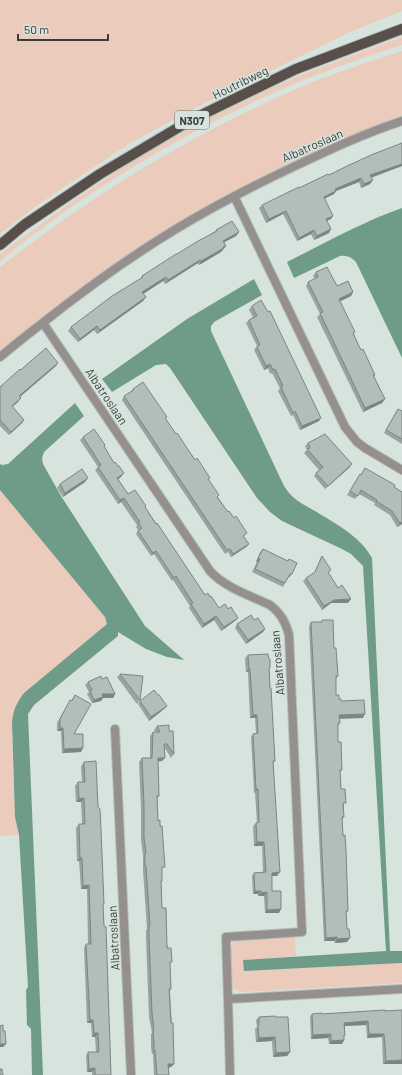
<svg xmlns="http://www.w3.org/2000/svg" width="402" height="1075" viewBox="0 0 402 1075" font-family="Barlow,sans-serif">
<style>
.green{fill:#eacbbc}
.water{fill:#6e9c89}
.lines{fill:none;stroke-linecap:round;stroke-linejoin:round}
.street-casing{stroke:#b4beb9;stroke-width:10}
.primary-casing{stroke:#b4beb9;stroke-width:12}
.street{stroke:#95908d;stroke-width:8}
.primary{stroke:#584f4b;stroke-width:10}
.wall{fill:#99a39f}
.shaded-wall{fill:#7d8582}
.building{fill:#b2beb9;stroke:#7d8582}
.labels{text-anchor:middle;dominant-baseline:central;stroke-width:3;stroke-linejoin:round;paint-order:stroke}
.shield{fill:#d7e3dd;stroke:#686f6c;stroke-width:1}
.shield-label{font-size:11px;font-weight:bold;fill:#383d3b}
.street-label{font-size:12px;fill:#383d3b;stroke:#d7e3dd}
</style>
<rect width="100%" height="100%" fill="#d7e3dd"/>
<!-- green -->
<path class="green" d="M0 0H402V11L348 33 207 102 130 143 36 206 0 234Z
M402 37V45C362 58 321 72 282 89 182 133 85 192 0 261V254L4 251C29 233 54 214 80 196 134 159 191 126 250 98 299 74 351 56 402 37Z
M402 51V117L321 150 279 169 232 193 172 227 0 354V267C87 199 182 140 283 95 322 77 362 64 402 51Z
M0 490 106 617 107 624 24 693 17 702 12 734 15 817 19 835 0 836Z
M295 936 296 956 243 960 244 971 402 963V983L243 992 237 991 232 987 231 982 230 948 234 942 242 939Z"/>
<!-- water -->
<path class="water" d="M402 208V358L356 262C351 257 347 255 340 256L294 278 287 262C325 243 362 222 402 208Z
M254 279 262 295 214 322 211 326V331L284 486C293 500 301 503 315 511 336 524 360 536 372 558L390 951H402V963L244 971 243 960 386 951 363 566 351 554 342 549 282 521 270 512 257 498 170 368 166 364 156 365 112 392 102 379 187 319Z
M75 403 84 416 44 452 42 458 43 464 61 496 145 626 184 660 167 657 146 649 118 632V636L34 705 28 714 43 1075H32L31 1029 27 1025 26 990 28 987 19 835 15 817 12 722C13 710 17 702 24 693L107 624 105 617 0 490V464L2 465 8 464Z"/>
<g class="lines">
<!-- street casing -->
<g class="street-casing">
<path id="street" d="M234 196 345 427 357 442 365 448 402 470
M43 323 210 571C224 587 251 596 270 605 281 613 286 622 289 635L302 932 226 937 228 999
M0 357C13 346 27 335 40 325 84 290 128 258 176 229 214 206 253 186 293 167 329 150 365 133 402 121
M115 729 131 1075
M230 1075 228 999 402 989"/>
</g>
<!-- primary casing -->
<g class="primary-casing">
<path id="primary" d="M0 245 24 225 100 174 191 120 296 69 402 29"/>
</g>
<!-- street -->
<use href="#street" class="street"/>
<!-- primary -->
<use href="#primary" class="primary"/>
</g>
<!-- wall -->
<path class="wall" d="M402 143V166L371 177 370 184 361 188 359 182 336 191 334 194 325 198 331 219 327 221 329 233 314 240 311 234 297 241 283 214 266 223 259 208 262 205 299 188 329 175Z
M216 230 239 232 236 236 224 242 226 246 221 252 199 265 198 263 165 284 163 281 143 294 146 297 143 301 97 334 94 330 78 342 68 331 71 327 140 279 142 276 214 232Z
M316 272 337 286 353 292 351 296 340 301 354 334 361 350 375 375 374 376 385 399 382 403 363 412 317 317 320 314 306 286 308 282 315 279 313 276Z
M252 306 319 421 300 430 293 415 291 416 278 391 280 388 272 373 270 374 268 368 264 370 254 350 257 346 246 323 249 320 253 317 249 310Z
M58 363 56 366 20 397 18 402 12 407 24 420 22 423 9 435 0 426V387L21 370Z
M133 389 166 419 176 434 209 480 218 497 249 544 246 547 231 557 228 552 225 554 122 400 124 396 130 392Z
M398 409 402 411V444L384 433Z
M83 437 104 447 121 477 118 479 128 494 146 506 145 507 205 595 210 597 219 608 235 621 221 631 214 620 202 628 189 608 190 606 173 580 172 581 154 554 151 556 136 534 138 530 136 527 137 525 121 502 118 504 95 470 98 467 80 440Z
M308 443 352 464 349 468 325 489 314 476 319 470 304 453 307 450 305 446Z
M365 468 402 492V524L397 527 390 515 374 505 375 503 359 494 355 499 347 495 358 477 361 474Z
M85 482 63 497 57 488 60 484Z
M263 549 287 561 289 559 292 574 289 578 288 577 283 587 252 572 257 562H256L260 552Z
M322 556 329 574 348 603H331L322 610 303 581 306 578 314 573 320 560Z
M254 620 265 629 263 632 246 644 235 628 237 624Z
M322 620 334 648 338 676 336 679V695L341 701 363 718H340V723L338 725V742L342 770 340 773 341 789 344 806V817L342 820 343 836 348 911 346 913 347 942 335 943 334 941H324L309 626 311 622H321Z
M248 655 269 669 275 761 273 763 277 876H272V891L279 913H265L264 896H258V894H253L252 876 254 873 263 872 262 846H254L253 826 256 823H257L255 792 254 793 251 737 253 734 256 733 255 718H250L248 672H246L245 658Z
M120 674 140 700 137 704 117 677Z
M102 679 115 694 113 698H103L101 701 92 703 87 694 89 692 85 685 88 682Z
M75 695 74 734 81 752 63 753 62 754 61 731H57V723L68 704 70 700 71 701Z
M140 701 164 709 149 721 138 704Z
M157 726 169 731 174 754 171 758 164 747 162 761H158L159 796 157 799 158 821 162 870 161 883 162 908 170 964 171 989 170 991 174 1064 171 1067 169 1068V1075H154L153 1054H152L151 1047V1034L152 1033 149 1017 146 939V930L147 929 143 870V856L141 840V809L139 762 142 758H150V736L153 732H156L154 730Z
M84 762 103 905 111 1075H92V1072H87L86 1056 88 1052H96L95 1037H92L91 1023H87L84 948 86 944H88L87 889H81L79 861H77L76 828 79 824H82L81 802H76L75 786 78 782H82L81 766Z
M402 1010V1064H383L382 1037 367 1038 366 1025 345 1026 344 1040 342 1044H329L328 1038 311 1039 310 1017 312 1014H322Z
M259 1017H275L290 1052 287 1056 273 1057 272 1041 256 1042 255 1029 257 1027 256 1020Z"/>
<!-- shaded-wall -->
<path class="shaded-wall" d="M402 164V166L368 179 370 175Z
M361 178 359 182 336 191 334 194 322 200 324 197 335 189Z
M373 180 370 184 361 188 364 184Z
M286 211 283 214 266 223 269 219Z
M333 216 331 219 324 222 326 219Z
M331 229 329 233 314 240 317 236Z
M314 230 311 234 297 241 299 238Z
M239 232 236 236 221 244 223 241Z
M226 246 221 252 199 265 201 261Z
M200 260 198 263 165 284 168 280Z
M166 277 163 281 140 296 142 292Z
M353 292 351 296 337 303 339 299Z
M146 297 143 301 97 334 100 330Z
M97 326 94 330 78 342 80 339Z
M58 363 56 366 16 400 19 396Z
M270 364 268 368 264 370 266 366Z
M21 398 18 402 9 410 12 406Z
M385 399 382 403 363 412 365 408Z
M321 418 319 421 300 430 302 426Z
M24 420 22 423 9 435 11 432Z
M352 464 349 468 325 489 328 486Z
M124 473 121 477 114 482 117 478Z
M88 478 85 482 63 497 65 493Z
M124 498 121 502 118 504 120 500Z
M402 522V524L397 527 400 523Z
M249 544 246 547 231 557 233 554Z
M156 551 154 554 151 556 153 553Z
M258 558 260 559 257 562H256Z
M351 599 348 603H331L322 610 324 606 334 600Z
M216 616 214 620 202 628 204 624Z
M238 618 235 621 221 631 224 627Z
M265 629 263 632 246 644 248 640Z
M249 669H250L248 672H246Z
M102 694H115L113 698H103L101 701 92 703 94 700Z
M167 706 164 709 149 721 151 717Z
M365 714 363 718 337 719 339 715Z
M253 715H257L255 718H250Z
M60 728H63L61 731H57Z
M83 748 81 752 63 753 65 749Z
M158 758H165L162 761 155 762Z
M256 789H258L254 793Z
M84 798 81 802H76L79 799Z
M257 842H264L262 846H254Z
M80 858H82L79 861H77Z
M280 872 277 876H269L272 873Z
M89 885 87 889H81L83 886Z
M255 891H261L258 894H253Z
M267 892 264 896H258L261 893Z
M281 909 279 913H265L267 910Z
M337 937 334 941H324L326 938Z
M350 938 347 942 335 943 337 939Z
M90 1020H93L91 1023H87Z
M368 1021 366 1025 342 1026 344 1023Z
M94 1033H98L95 1037H92Z
M331 1034 328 1038 311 1039 313 1035Z
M369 1034H384L382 1037 367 1038Z
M275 1037 272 1041 256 1042 259 1038Z
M344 1040 342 1044H329L331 1041Z
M0 1044H6L3 1047H0Z
M290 1052 287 1056 273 1057 276 1053Z
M402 1060V1064H383L386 1061Z
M168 1064H174L171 1067 166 1068Z
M95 1068 92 1072H87L89 1069Z"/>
<!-- building -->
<path class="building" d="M402 143V164L370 175 373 180 364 184 361 178 335 189 336 191 324 197 333 216 326 219 331 229 317 236 314 230 299 238 286 211 269 219 262 205 299 187V188L328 174 329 175 345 167 371 155Z
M232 221 239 232 223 241 226 246 223 247 224 248 201 261 200 260 168 280 166 277 142 292 146 297 100 330 97 326 80 339 71 327 112 296 143 277 142 276 176 254H177L198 241 217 231 216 230Z
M327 267 337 286 348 281 353 292 339 299 355 332 353 333 357 342 361 350 363 349 375 375H373L385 399 365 408 320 313 323 312 308 282 318 277 316 272Z
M261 300 268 312 270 311 321 418 302 426 295 411 293 413 281 387 283 386 275 369 273 370 270 364 266 366 257 347 260 345 249 320 257 316 252 306Z
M46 348 58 363 19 396 21 398 12 406 24 420 11 432 0 420V387L20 369 21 370 24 367Z
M143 382 167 417 165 418 176 434 177 433 195 460 197 458 210 478 208 479 219 495 217 497 222 504 228 512 229 511 234 518 236 516 247 533 243 536 249 544 233 554 230 549 227 550 124 396 134 390 133 389Z
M398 409 402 411V439L386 430Z
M94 429 105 445 104 446 114 463 115 462 118 466H119L124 473 117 478 128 494 135 490 146 506 145 507 156 524 157 523 205 595 208 593 210 597 211 596 219 608 225 604 228 609 231 607 238 618 224 627 216 616 204 624 191 604 193 603 176 576 174 578 156 551 153 553 138 531 142 528 138 523 140 522 124 498 120 500 98 467 101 465 83 437Z
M325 434 352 464 328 486 316 473 323 467 307 449 310 448 308 443Z
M365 468 395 485 394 487 402 492V522L400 523 392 511 376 501 377 500 361 490 358 496 350 491 360 474 361 475Z
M82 469 88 478 65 493 60 484Z
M263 549 288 561 289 559 297 563 292 574H290L285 583 255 569 260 559 258 558Z
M322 556 331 570 328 572 338 588 342 585 351 599 334 600 324 606 306 578 315 572Z
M251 615 254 620 258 618 265 629 248 640 237 624Z
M322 620H333L334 648H336L338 676H336V695H339V699H341V701L364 700 365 714 339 715 340 723H338V742H341L342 770H340L341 789H345L346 803H343L344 817H342L343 836 345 835 346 850 348 911H346L347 929H349L350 938 337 939V937L326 938 311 622H322Z
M268 654 269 659H270V668H269L270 688H271L275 761H273L280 872 272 873V891H281V909L267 910V892L261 893V891H255L254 873 266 872 264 842H257L256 823 259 822 258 789H256L253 734 258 733 257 715H253L250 669H249L248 655Z
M120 674 143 676 140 700Z
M101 676 102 679 107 677 115 694H102L103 697 94 700 90 691 92 690 88 682Z
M154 690 158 695H159L167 706 151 717 140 701Z
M75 695 91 704 74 734H83V748L65 749 64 750 63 728H60V719L70 700 72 701Z
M169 725V731H173L174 754 167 744H164L165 758H158L159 796H157L158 821 160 820V826H162L165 867H162V881H161L162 908H166L167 948H171L172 962H170L171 989H169L171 1023H173L174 1064H168L169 1075H157L155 1050 154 1051V1044L153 1031H154L152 1013 149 936V926H150L146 866H145V853H146L144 837V805L142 758H152L153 732H160L157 726Z
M96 761 98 807 100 809 101 830 104 904H103L104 926 106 927 111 1075H95V1068L89 1069 88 1052H99L98 1033H94L93 1020H90L86 944H91L89 885 83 886 82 858H80L79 824H85L84 798 79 799 78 782H85L84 762Z
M385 1010V1011L402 1010V1060L386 1061 384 1034H369L368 1021 344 1023 345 1035H344V1040L331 1041V1034L313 1035 312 1014 322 1013V1014Z
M275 1016V1017H288L290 1052 276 1053 275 1037 259 1038 258 1026 259 1025V1017Z
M3 1025V1031H5L6 1044H0V1026Z
M0 1069H2L3 1075H0Z"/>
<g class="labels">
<!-- shield labels -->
<rect class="shield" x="175" y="111" width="34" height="18" rx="3"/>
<g class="shield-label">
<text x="192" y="120">N307</text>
</g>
<!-- street labels -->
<g class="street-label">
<text transform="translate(240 82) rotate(-26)">Houtribweg</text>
<text transform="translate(312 145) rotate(-24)">Albatroslaan</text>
<text transform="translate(107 396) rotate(56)">Albatroslaan</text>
<text transform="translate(277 663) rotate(-95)">Albatroslaan</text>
<text transform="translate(113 938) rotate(-93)">Albatroslaan</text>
</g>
</g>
<!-- scale -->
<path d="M18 34v6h90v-6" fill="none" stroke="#383d3b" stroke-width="2"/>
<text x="24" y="34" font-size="12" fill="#383d3b" stroke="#d7e3dd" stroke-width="3" paint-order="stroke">50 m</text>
</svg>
